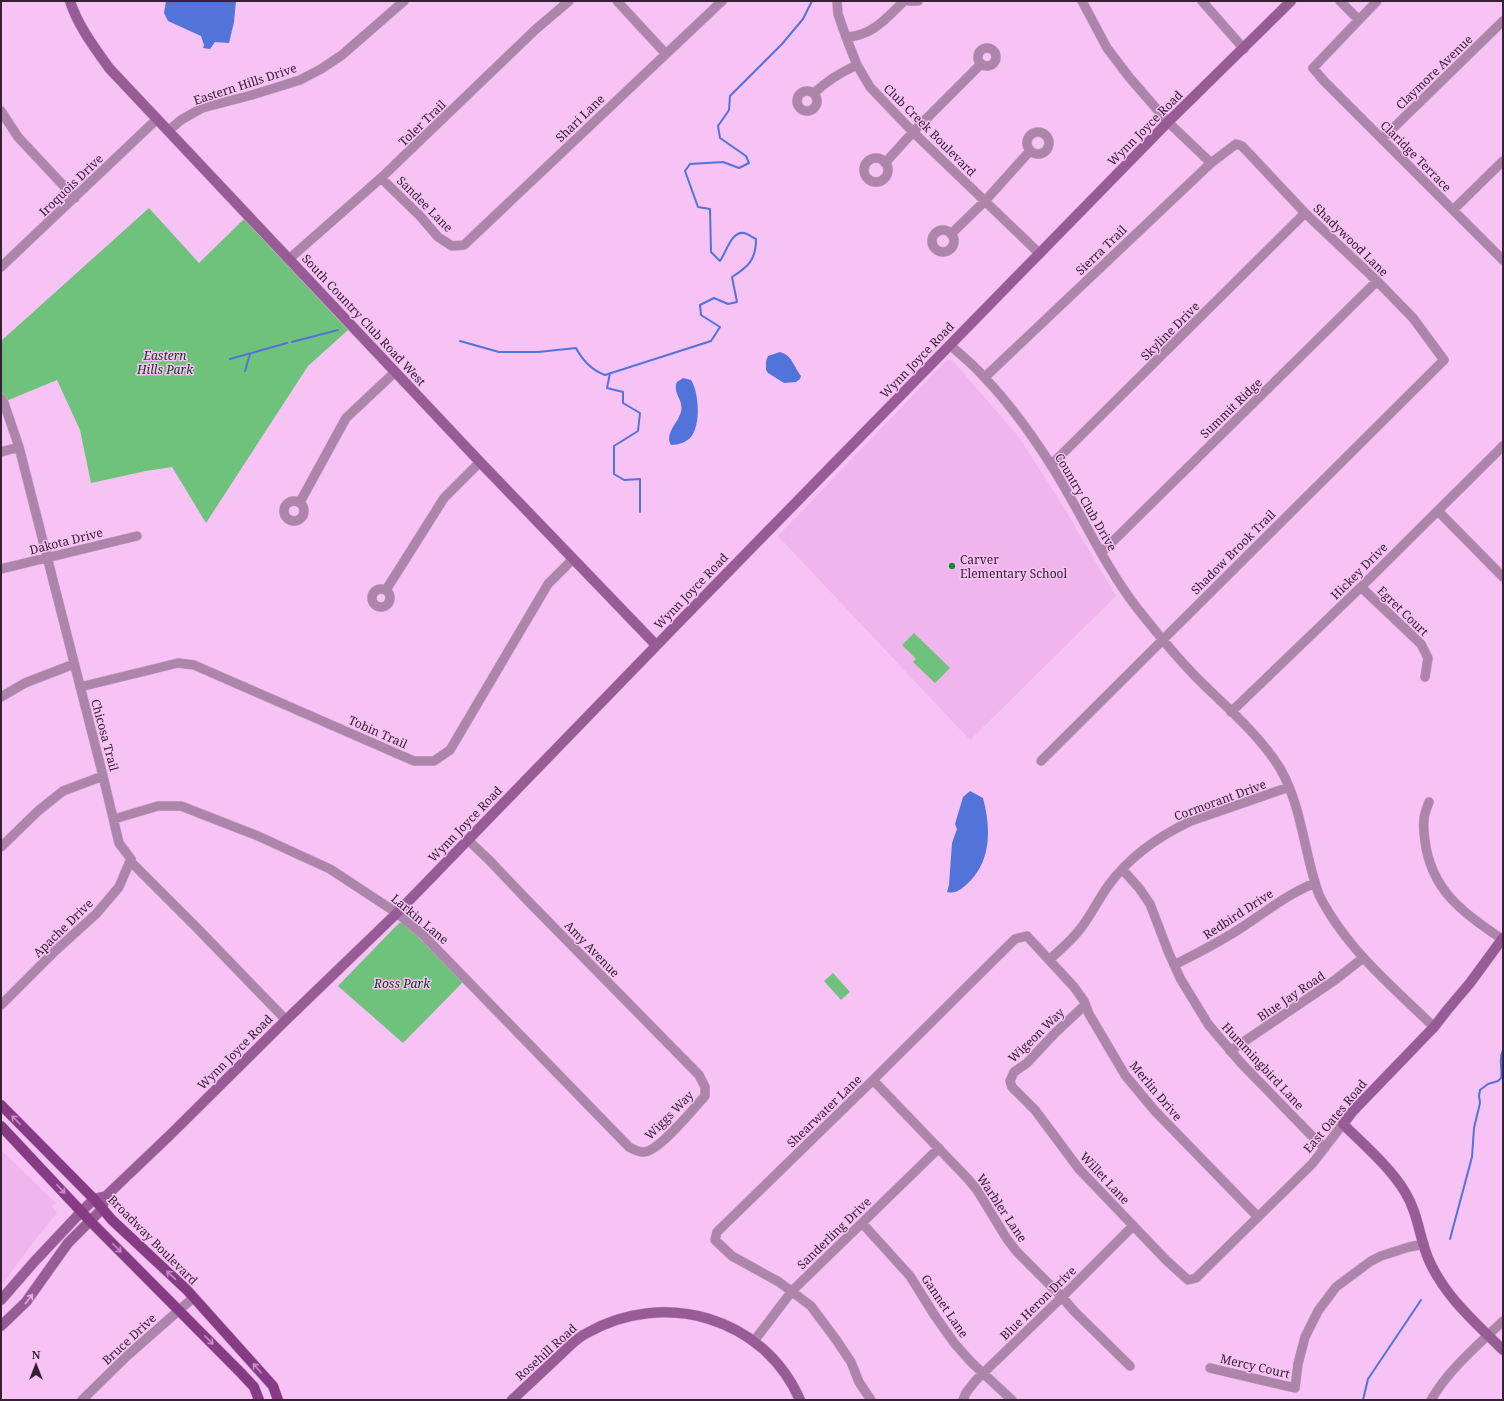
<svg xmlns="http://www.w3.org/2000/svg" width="1504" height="1401" viewBox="0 0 1504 1401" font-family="'Noto Serif',serif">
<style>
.built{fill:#f0b5ed}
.green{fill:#6ec27c}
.water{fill:#5273da}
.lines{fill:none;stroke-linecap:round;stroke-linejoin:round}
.stream{stroke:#5273da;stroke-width:2}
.street-casing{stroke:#d0a2ce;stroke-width:10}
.secondary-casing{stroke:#d0a2ce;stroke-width:11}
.primary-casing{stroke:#d0a2ce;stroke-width:11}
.street{stroke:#ad85ab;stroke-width:9}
.secondary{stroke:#975c95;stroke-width:10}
.primary{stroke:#853c84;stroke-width:10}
.oneway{stroke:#c98cc7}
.oneway2{stroke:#e4aee1}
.poi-dot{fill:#1d853a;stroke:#f7c2f4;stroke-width:1.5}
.labels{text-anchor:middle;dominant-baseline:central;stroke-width:3;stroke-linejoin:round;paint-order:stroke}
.street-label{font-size:12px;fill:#352034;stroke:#f7c2f4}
.park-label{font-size:12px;font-style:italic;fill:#093715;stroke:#f7c2f4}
.poi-label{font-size:12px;fill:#352034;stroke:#f7c2f4;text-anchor:start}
</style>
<rect width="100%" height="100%" fill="#f7c2f4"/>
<!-- built -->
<path class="built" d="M952 360 1018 436 1055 493 1116 596 970 740 778 536 946 361Z
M1 1150 56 1203 52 1207 57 1213 34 1241 1 1286Z"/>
<!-- green -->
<path class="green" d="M149 208 199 263 244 219 348 330 308 366 206 523 172 467 146 471 91 483 80 430 57 380 6 401 1 391V341Z
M914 633 950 668 935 683 913 662 916 659 902 645Z
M399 923H404L463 982 403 1043 338 986Z
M833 973 850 992 841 1000 824 981Z"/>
<!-- water -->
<path class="water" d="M166 1H236L234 22 229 43 215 42 210 49 203 48 204 45 201 36 168 21 164 13Z
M780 352C792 355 794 367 801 376L800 379 796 382 784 383 768 373 766 370V361L768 356Z
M683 378 691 380C699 392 701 425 691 437 687 442 678 445 671 445 664 434 678 423 681 412 684 399 672 394 677 382Z
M970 791 983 798C991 828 992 862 966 885 960 890 955 894 947 892L949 885 952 843 957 829 955 824 963 797Z"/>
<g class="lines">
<!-- stream -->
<path class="stream" d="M460 341 499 352H538L576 348C583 361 591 370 605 375L711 341 720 327 701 315 700 305 714 298 728 304 737 302 732 277C748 267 756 260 756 239 752 237 748 234 744 233 731 231 726 253 720 261L711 252 710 209 698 207 685 171 690 164 723 162 739 168 749 163 746 156 720 138 718 126 729 110 730 96 782 44 803 19 812 1
M292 342 338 330
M230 359 287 343
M245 371 250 354
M610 373 607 388 623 392V403L640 413 638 431 614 446V474L624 480 640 479V512
M1450 1239 1472 1157 1474 1128 1480 1103 1479 1096 1480 1090 1488 1084 1498 1081 1501 1078C1503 1068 1498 1060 1503 1050
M1363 1400 1368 1379 1421 1300"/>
<!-- street casing -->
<g class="street-casing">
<path id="street" d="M617 1 666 54
M837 1 838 14 846 37 857 65 870 87 913 132 1040 254
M909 1H918
M1082 1 1107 48 1129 77 1168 122 1211 163
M1202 1 1244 49
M1340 1 1359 20
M1377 1 1313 68 1324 81 1503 260
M846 37C872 36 887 18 904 1
M978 57a9 9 0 1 1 18 0a9 9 0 1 1-18 0Z
M797 101a10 10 0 1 1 20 0a10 10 0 1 1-20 0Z
M814 93C827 81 841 72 857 65
M1 111 18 137 75 198
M168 131 181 120 202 108 252 95 300 80 321 69 342 55 404 1
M1027 143a11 11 0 1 1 22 0a11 11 0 1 1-22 0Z
M1382 139 1503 21
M864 170a12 12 0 1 1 24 0a12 12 0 1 1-24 0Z
M885 163 913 132 981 64
M381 178 421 217 438 237 452 246 464 245 722 1
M1453 210 1503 161
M932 241a11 11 0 1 1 22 0a11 11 0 1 1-22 0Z
M951 234 985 201 1030 151
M289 259 381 178 535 30 569 1
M1 267 157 119
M950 345C961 355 974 365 984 377 1009 403 1032 435 1051 465 1081 512 1103 564 1137 608 1156 632 1176 657 1198 679 1227 708 1260 735 1281 770 1302 808 1304 852 1318 892 1320 899 1325 905 1328 911 1355 956 1397 991 1434 1027
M985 377 1211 163 1236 144 1242 146 1305 213 1377 281 1413 318 1444 360 1041 761
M1 398 4 403 19 447 103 776 119 843 131 859 130 861 197 928 286 1020
M1 452 19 447
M1051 465 1305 213
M284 511a10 10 0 1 1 20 0a10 10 0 1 1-20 0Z
M300 502 346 418 395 372
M1438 511 1503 577
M1101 553 1377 281
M1 569 137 536
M1361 587 1421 644 1428 658 1425 677
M372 598a9 9 0 1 1 18 0a9 9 0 1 1-18 0Z
M386 590 444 498 480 462
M80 687 178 663 194 665 414 761H434L450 750 548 584 573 559
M1 697 25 683 74 664
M1231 712 1361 587 1503 446
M1429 802C1427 808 1424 814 1424 820 1423 827 1424 834 1425 841 1431 890 1464 914 1502 939
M114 819 158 806H181L258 836 330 869 397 913 422 934 629 1147C633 1149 638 1152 643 1152 658 1153 694 1108 705 1096V1087L699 1075 531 904 489 860 468 840
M1 847 38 811 63 791 103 776
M1122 869 1139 888 1150 904 1168 951 1180 978 1208 1024 1241 1063 1310 1134 1325 1148
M1049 960C1060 950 1072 940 1081 928 1091 915 1098 900 1108 886 1129 857 1159 836 1191 821L1289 787
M1174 965C1198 953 1222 941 1244 926 1268 910 1288 894 1315 883
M1 1005 54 952 96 914 119 887 130 861
M1085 1005 1055 1033 1027 1063 1014 1072 1010 1081 1012 1087 1035 1110 1079 1169 1166 1260 1188 1280 1196 1278 1202 1272 1312 1164 1343 1124
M1230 1051 1335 980 1363 958
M873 1080 968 1179 977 1190 1007 1239 1017 1252 1062 1297 1074 1311 1130 1366
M862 1223 910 1276 935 1316 955 1344 971 1362 1012 1400
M754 1341 792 1291 939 1148
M1210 1368 1295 1388 1298 1364 1305 1337 1318 1311 1336 1287 1371 1261 1381 1256 1409 1247 1424 1244
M82 1400 128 1355 193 1298
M871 1400 859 1382 851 1362 837 1341 811 1306 779 1282 732 1256 715 1240 717 1232 873 1080 1015 939 1027 936 1074 987 1084 1001 1089 1014 1125 1075 1155 1111 1257 1216
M963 1400 966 1393 976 1380 1062 1297 1133 1226
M1431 1400C1449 1369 1477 1346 1503 1321"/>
</g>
<!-- secondary casing -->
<g class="secondary-casing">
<path id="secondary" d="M70 1C78 26 94 47 109 68L480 462 656 645
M1503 938 1470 983 1448 1009 1434 1027 1353 1111 1343 1124C1364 1145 1390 1167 1405 1192 1418 1213 1419 1236 1428 1258 1444 1296 1475 1322 1503 1350
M1 1300 34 1262 82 1211 94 1199 106 1196 170 1135 286 1020 397 913 685 616 1168 122 1291 1
M1 1326 26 1302 68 1243 102 1209 104 1201
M512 1400C528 1385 543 1371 559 1356 568 1348 576 1338 587 1333 664 1289 764 1317 800 1400"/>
</g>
<!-- primary casing -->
<g class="primary-casing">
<path id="primary" d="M1 1105 94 1199 112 1220 187 1290 273 1386 278 1400
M1 1126 90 1221 241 1373 254 1387 259 1400"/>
</g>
<!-- street -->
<use href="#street" class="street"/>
<!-- secondary -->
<use href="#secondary" class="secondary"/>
<!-- primary -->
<use href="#primary" class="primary"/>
</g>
<!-- one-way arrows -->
<defs><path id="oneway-shaft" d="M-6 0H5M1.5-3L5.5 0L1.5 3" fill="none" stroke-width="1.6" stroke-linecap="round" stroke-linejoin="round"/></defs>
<g class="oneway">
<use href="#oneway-shaft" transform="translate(16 1120) rotate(-135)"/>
<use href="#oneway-shaft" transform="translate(61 1189) rotate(46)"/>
<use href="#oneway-shaft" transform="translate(117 1248) rotate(45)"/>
<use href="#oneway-shaft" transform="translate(171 1275) rotate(-137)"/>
<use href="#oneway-shaft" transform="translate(209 1340) rotate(45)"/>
<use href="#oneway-shaft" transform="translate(257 1368) rotate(-131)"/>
</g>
<use class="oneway2" href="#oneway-shaft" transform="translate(29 1299) rotate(-52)"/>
<!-- markers -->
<circle class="poi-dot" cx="952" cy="566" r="4"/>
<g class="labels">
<!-- street labels -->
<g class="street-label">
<text transform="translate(1434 72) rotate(-44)">Claymore Avenue</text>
<text transform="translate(245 84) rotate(-18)">Eastern Hills Drive</text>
<text transform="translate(580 118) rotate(-44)">Shari Lane</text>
<text transform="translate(422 123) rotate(-44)">Toler Trail</text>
<text transform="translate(1145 128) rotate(-45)">Wynn Joyce Road</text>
<text transform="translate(930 130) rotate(45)">Club Creek Boulevard</text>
<text transform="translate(1416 156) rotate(45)">Claridge Terrace</text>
<text transform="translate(71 185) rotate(-44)">Iroquois Drive</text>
<text transform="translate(425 204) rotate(45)">Sandee Lane</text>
<text transform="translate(1351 240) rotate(44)">Shadywood Lane</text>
<text transform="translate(1101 250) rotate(-44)">Sierra Trail</text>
<text transform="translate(364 320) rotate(47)">South Country Club Road West</text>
<text transform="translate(1170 331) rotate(-45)">Skyline Drive</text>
<text transform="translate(917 360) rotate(-46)">Wynn Joyce Road</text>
<text transform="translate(1231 408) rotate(-44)">Summit Ridge</text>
<text transform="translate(1086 502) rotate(60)">Country Club Drive</text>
<text transform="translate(66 541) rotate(-14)">Dakota Drive</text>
<text transform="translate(1233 552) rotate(-45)">Shadow Brook Trail</text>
<text transform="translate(1359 571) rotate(-45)">Hickey Drive</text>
<text transform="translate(691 591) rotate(-46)">Wynn Joyce Road</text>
<text transform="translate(1403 611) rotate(44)">Egret Court</text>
<text transform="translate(378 732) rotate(24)">Tobin Trail</text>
<text transform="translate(105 735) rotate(75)">Chicosa Trail</text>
<text transform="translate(1220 800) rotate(-20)">Cormorant Drive</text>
<text transform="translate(465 824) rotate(-46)">Wynn Joyce Road</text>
<text transform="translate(1238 914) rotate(-33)">Redbird Drive</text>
<text transform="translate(420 919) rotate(40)">Larkin Lane</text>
<text transform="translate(63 928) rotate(-44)">Apache Drive</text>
<text transform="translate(592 949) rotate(46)">Amy Avenue</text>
<text transform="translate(1291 996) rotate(-34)">Blue Jay Road</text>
<text transform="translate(1036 1035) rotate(-44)">Wigeon Way</text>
<text transform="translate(235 1052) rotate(-45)">Wynn Joyce Road</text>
<text transform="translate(1263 1066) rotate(47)">Hummingbird Lane</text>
<text transform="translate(1156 1091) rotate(50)">Merlin Drive</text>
<text transform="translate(824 1111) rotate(-44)">Shearwater Lane</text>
<text transform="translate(669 1115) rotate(-45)">Wiggs Way</text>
<text transform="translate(1335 1116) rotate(-50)">East Oates Road</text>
<text transform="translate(1105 1178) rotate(47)">Willet Lane</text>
<text transform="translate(1002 1208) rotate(56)">Warbler Lane</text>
<text transform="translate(834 1233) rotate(-44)">Sanderling Drive</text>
<text transform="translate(153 1240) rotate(45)">Broadway Boulevard</text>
<text transform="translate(1038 1303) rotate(-44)">Blue Heron Drive</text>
<text transform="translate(945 1306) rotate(56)">Gannet Lane</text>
<text transform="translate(129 1339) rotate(-43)">Bruce Drive</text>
<text transform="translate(546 1352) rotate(-42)">Rosehill Road</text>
<text transform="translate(1255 1366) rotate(13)">Mercy Court</text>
</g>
<!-- park labels -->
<g class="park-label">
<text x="165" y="355">Eastern<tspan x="165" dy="14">Hills Park</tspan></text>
<text x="402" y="983">Ross Park</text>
</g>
<!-- poi labels -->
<g class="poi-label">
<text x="960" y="559">Carver<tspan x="960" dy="14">Elementary School</tspan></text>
</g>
</g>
<!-- border -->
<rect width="1504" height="1401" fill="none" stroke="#352034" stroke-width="4"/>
<!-- north arrow -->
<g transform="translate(36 1365)" stroke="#f7c2f4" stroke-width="3" paint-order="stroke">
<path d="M0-3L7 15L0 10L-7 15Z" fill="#352034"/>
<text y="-6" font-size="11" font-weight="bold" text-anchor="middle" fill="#352034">N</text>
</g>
</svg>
